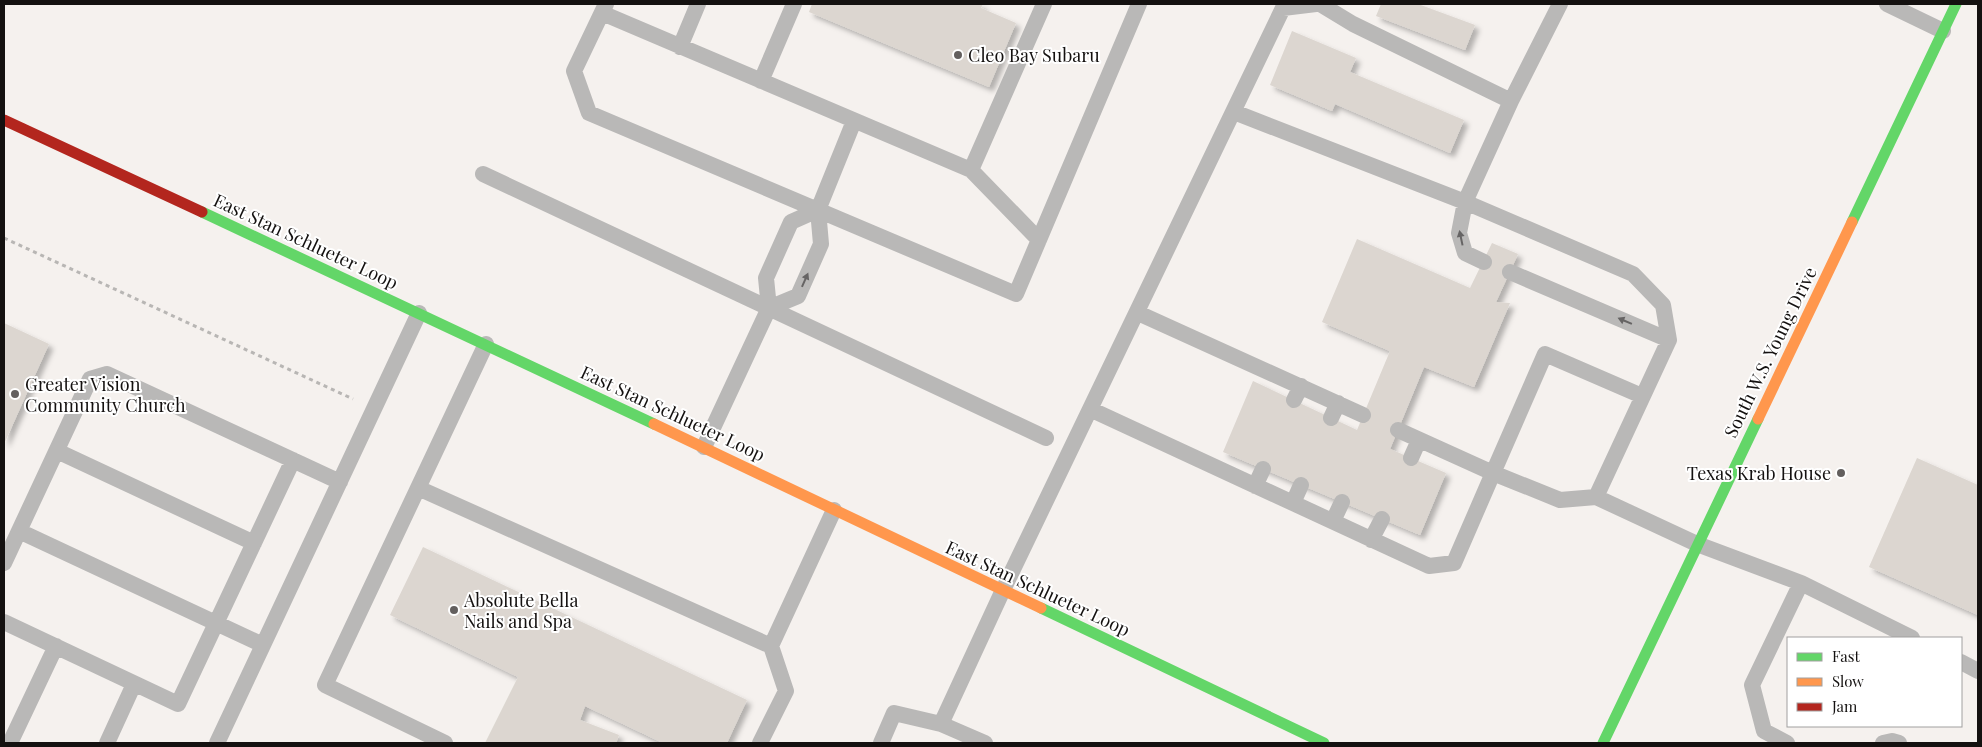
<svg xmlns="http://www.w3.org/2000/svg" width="1982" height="747" viewBox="0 0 1982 747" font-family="'Playfair Display',serif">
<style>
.building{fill:#dcd6d0;filter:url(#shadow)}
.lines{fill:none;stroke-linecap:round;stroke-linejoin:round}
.path{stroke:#b8b6b4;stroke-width:3;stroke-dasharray:4 4;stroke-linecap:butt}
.lane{stroke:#b9b8b7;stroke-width:16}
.fast{stroke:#63d668;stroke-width:11}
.slow{stroke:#ff974d;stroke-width:11}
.jam{stroke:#b3261e;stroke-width:11}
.oneway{fill:#666464}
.poi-dot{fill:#635f5e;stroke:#fff;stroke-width:2}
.labels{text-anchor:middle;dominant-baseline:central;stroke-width:4;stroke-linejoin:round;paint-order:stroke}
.poi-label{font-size:18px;fill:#141110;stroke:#fff;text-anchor:start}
.street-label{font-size:18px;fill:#141110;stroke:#fff}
</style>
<defs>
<filter id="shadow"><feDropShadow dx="4.5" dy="4.5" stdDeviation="2.5" flood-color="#0004"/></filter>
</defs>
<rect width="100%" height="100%" fill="#f5f1ee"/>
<!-- building -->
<path class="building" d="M812 4H983L981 8 1016 23 989 87 809 12Z
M1381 4H1418L1475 25 1465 50 1376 16Z
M1292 31 1356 58 1350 72 1464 120 1450 153 1335 104 1332 111 1270 85Z
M1357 239 1470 288 1492 243 1518 254 1496 302 1510 303 1474 387 1424 367 1390 449 1446 473 1420 535 1223 452 1253 381 1357 430 1390 351 1322 322Z
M4 323 49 344 4 444Z
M1917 458 1978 485V615L1869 567Z
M423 547 747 700 727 743H663L585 706 580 720 619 735 616 743H485L518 677 390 615Z"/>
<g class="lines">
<!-- path -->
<path class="path" d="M4 238 353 399"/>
<!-- lane -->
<path class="lane" d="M606 4 574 71 589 113 1016 294 1139 4
M1320 4 1353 24 1511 101 1560 4
M1887 4 1943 31
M602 13 971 170 1039 240
M680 47 698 4
M761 81 794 4
M1234 112 1465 202 1459 233 1465 253 1484 262
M971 170 1044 4
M483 174 1046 438
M1510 272 1669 340
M769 308 798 296 821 244 818 210 854 121
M1138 313 1363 415
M1294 400 1301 386
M1092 410 1429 566 1454 563 1493 473 1560 500 1596 497 1669 340 1663 305 1633 274 1465 202 1511 101
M1331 418 1338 403
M1398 430 1493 473 1545 354 1642 396
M704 447 769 308 766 278 791 222 818 210
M57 451 254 543
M1411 458 1419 440
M1255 486 1263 469
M418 488 771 646
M1596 497 1697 544 1801 583 1912 638
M1293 503 1301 485
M1333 521 1342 502
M19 531 263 645
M1371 540 1382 519
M4 563 90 379 107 374 340 482
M4 622 178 704 293 460
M1961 662 1978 671
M10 743 56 646
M107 743 134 684
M217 743 419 313
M445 743 325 685 486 344
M760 743 786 691 771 646 834 510
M881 743 894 713 941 724
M985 743 941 724 1003 590 1283 8 1316 4
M1787 743 1764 731 1752 685 1801 583
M1883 743 1892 741 1899 743"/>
<!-- fast -->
<path class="fast" d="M202 212 654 424
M1852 222 1956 4
M1041 608 1324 743
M1603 743 1758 419"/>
<!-- slow -->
<path class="slow" d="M1758 419 1852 222
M654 424 1041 608"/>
<!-- jam -->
<path class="jam" d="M4 120 202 212"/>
</g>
<!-- one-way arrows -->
<defs><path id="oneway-solid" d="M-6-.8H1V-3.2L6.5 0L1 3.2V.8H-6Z" transform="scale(1.25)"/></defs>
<g class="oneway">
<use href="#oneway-solid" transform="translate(1461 238) rotate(-102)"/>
<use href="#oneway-solid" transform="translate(805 280) rotate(-66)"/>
<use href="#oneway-solid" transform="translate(1625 321) rotate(-157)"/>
</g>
<!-- markers -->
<g class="poi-dot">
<circle cx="958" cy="55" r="5"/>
<circle cx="15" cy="394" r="5"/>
<circle cx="1841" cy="473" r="5"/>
<circle cx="454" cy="610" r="5"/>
</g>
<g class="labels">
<!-- poi labels -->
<g class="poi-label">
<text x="968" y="55">Cleo Bay Subaru</text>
<text x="25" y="384">Greater Vision<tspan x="25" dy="21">Community Church</tspan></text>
<text x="1831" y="473" text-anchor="end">Texas Krab House</text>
<text x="464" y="600">Absolute Bella<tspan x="464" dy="21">Nails and Spa</tspan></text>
</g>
<!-- street labels -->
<g class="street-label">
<text transform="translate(306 241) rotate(25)">East Stan Schlueter Loop</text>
<text transform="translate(1770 352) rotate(-64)">South W.S. Young Drive</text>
<text transform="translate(673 413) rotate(25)">East Stan Schlueter Loop</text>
<text transform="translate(1038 588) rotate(25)">East Stan Schlueter Loop</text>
</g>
</g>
<!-- border -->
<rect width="1982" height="747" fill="none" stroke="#141110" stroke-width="10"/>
<!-- legend -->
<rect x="1787" y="637" width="175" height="90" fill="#ffffff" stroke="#a1a09f"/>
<rect x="1797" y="653" width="25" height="8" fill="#63d668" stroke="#a1a09f"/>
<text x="1832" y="662" font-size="15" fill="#141110">Fast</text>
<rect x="1797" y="678" width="25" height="8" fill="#ff974d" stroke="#a1a09f"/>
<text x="1832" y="687" font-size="15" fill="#141110">Slow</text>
<rect x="1797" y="703" width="25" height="8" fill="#b3261e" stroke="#a1a09f"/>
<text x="1832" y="712" font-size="15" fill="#141110">Jam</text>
</svg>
